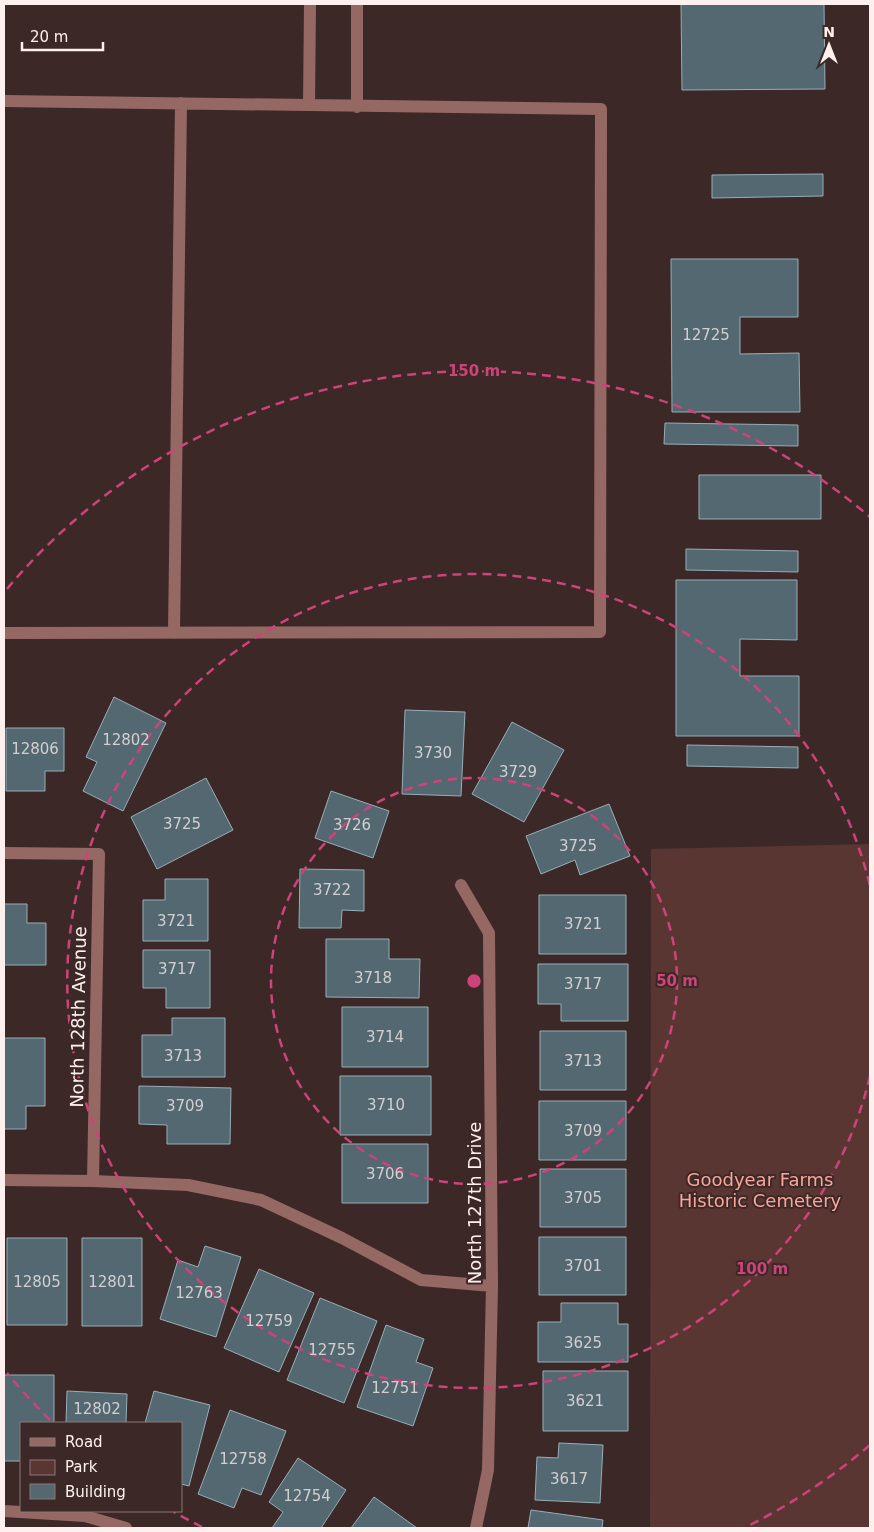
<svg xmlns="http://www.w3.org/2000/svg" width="874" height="1532" viewBox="0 0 874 1532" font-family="'DejaVu Sans',sans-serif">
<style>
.green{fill:#5a3632}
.building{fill:#536871;stroke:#97aeb8}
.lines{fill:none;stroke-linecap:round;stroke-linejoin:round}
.lane{stroke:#966863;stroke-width:12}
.street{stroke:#966863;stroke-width:12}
.ring{fill:none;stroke:#ce4379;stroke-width:2.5;stroke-dasharray:9 6}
.labels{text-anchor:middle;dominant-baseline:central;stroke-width:4;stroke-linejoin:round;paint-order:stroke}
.number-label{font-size:15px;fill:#d3ced0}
.street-label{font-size:18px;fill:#fef0ef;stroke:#3c2927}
.park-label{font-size:18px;fill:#fba59b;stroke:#3c2927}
.centre{fill:#ce4379;stroke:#3c2927;stroke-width:2.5}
.ring-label{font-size:15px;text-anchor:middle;font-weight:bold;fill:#ce4379;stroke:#3c2927;stroke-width:4;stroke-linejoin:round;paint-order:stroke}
</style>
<rect width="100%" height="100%" fill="#3c2927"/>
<!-- green -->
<path class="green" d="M870 844V1528H650L651 849Z"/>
<!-- building -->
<path class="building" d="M681 4H824L825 89 682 90Z
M823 174V196L712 198V175Z
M671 259H798V317H740V354L799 353 800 412H672Z
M665 423 798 425V446L664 444Z
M699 475H821V519H699Z
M686 549 798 551V572L686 570Z
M676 580H797V640L740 639V676H799V736H676Z
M114 697 166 723 123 811 83 791 97 762 86 757Z
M405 710 465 712 461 796 402 794Z
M512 722 564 750 524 822 472 794Z
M6 728H64V771H45V791H6Z
M687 745 798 747V768L687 766Z
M206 778 233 830 157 869 131 817Z
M331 791 389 811 373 858 315 838Z
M609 804 630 856 580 875 575 860 541 874 526 836Z
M300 869 364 870V911L342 910 341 928H299Z
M165 879H208V941H143V900H165Z
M539 895H626V954H539Z
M4 904H27V923H46V965H4Z
M326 939H389V959H420L419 998 326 997Z
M143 950H210V1008H166V988H143Z
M538 964H628V1021H561V1004H538Z
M342 1007H428V1067H342Z
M172 1018H225V1077H142V1035H172Z
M540 1031H626V1090H540Z
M4 1038H45V1106H26V1129H4Z
M340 1076H431V1135H340Z
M139 1086 231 1088 230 1144H167V1125L139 1124Z
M539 1101H626V1160H539Z
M342 1144H428V1203H342Z
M540 1169H626V1227H540Z
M539 1237H626V1295H539Z
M7 1238H67V1325H7Z
M82 1238H142V1326H82Z
M205 1246 241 1257 216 1337 160 1319 178 1260 198 1267Z
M259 1269 314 1293 279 1372 224 1348Z
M320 1298 377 1321 344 1403 287 1380Z
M561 1303H618V1324H628V1362H538V1322H561Z
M386 1325 424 1339 416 1362 433 1368 413 1426 357 1407Z
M543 1371H628V1431H543Z
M4 1375H54V1423H21V1461H4Z
M67 1391 127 1394 126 1423H66Z
M154 1391 210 1405 189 1486 181 1484V1423H145Z
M230 1410 286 1431 261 1495 242 1488 234 1508 198 1494Z
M559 1443 603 1445 600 1503 535 1500 537 1457 558 1458Z
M298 1458 346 1490 321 1528H272L283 1512 269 1502Z
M374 1497 417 1528H351Z
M531 1510 603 1520 602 1528H528Z"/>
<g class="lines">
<!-- lane -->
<path class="lane" d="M4 101 601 109 600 632 4 633
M309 105 310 4
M357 107V4
M174 633 181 103"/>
<!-- street -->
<path class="street" d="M4 853 99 854 93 1181
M461 885 489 933 492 1286 488 1470 476 1528
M4 1180 93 1181 188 1185 261 1200 342 1238 421 1280 492 1286
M4 1511 85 1516 126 1528"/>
</g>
<!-- distance rings -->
<g class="ring">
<circle cx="474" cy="981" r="203"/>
<path d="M870 1076A407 407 0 1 1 870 886"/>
<path d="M870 1445A610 610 0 0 1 746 1527M202 1527A610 610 0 0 1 174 1512M50 1420A610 610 0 0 1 7 1373M7 589A610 610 0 0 1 870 517"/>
</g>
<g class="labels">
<!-- number labels -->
<g class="number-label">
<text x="706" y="335">12725</text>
<text x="126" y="740">12802</text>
<text x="35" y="749">12806</text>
<text x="433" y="753">3730</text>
<text x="518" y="772">3729</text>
<text x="182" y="824">3725</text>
<text x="352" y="825">3726</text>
<text x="578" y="846">3725</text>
<text x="332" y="890">3722</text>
<text x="176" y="921">3721</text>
<text x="583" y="924">3721</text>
<text x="177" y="969">3717</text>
<text x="373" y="978">3718</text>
<text x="583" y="984">3717</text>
<text x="385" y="1037">3714</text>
<text x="183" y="1056">3713</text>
<text x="583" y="1061">3713</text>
<text x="386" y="1105">3710</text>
<text x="185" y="1106">3709</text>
<text x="583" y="1131">3709</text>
<text x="385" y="1174">3706</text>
<text x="583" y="1198">3705</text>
<text x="583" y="1266">3701</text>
<text x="37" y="1282">12805</text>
<text x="112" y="1282">12801</text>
<text x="199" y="1293">12763</text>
<text x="269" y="1321">12759</text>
<text x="583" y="1343">3625</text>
<text x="332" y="1350">12755</text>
<text x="395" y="1388">12751</text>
<text x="585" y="1401">3621</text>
<text x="97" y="1409">12802</text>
<text x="243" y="1459">12758</text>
<text x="569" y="1479">3617</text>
<text x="307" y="1496">12754</text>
</g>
<!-- street labels -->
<g class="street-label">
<text transform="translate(78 1017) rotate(-89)">North 128th Avenue</text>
<text transform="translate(474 1203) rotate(-90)">North 127th Drive</text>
</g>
<!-- park labels -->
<g class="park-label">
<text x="760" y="1179">Goodyear Farms<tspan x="760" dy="21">Historic Cemetery</tspan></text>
</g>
</g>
<circle cx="474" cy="981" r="8" class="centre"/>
<g class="ring-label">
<text x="474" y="376">150 m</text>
<text x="677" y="986">50 m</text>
<text x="762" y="1274">100 m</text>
</g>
<!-- border -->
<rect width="874" height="1532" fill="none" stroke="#fef0ef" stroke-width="10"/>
<!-- legend -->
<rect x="20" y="1422" width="162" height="90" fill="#3c2927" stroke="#8a7977"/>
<rect x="30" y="1438" width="25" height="8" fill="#966863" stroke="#8a7977"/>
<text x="65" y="1447" font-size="15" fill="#fef0ef">Road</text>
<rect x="30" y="1460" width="25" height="15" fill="#5a3632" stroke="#8a7977"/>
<text x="65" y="1472" font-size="15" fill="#fef0ef">Park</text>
<rect x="30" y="1484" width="25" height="15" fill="#536871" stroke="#8a7977"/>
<text x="65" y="1497" font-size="15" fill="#fef0ef">Building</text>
<!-- north arrow -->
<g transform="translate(829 45)" stroke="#3c2927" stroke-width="4" paint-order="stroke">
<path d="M0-4L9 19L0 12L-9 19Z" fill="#fef0ef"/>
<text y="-8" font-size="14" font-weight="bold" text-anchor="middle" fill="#fef0ef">N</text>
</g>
<!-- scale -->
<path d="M22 42v8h81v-8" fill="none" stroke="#fef0ef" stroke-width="2.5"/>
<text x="30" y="42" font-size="15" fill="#fef0ef" stroke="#3c2927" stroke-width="4" paint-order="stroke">20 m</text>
</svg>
